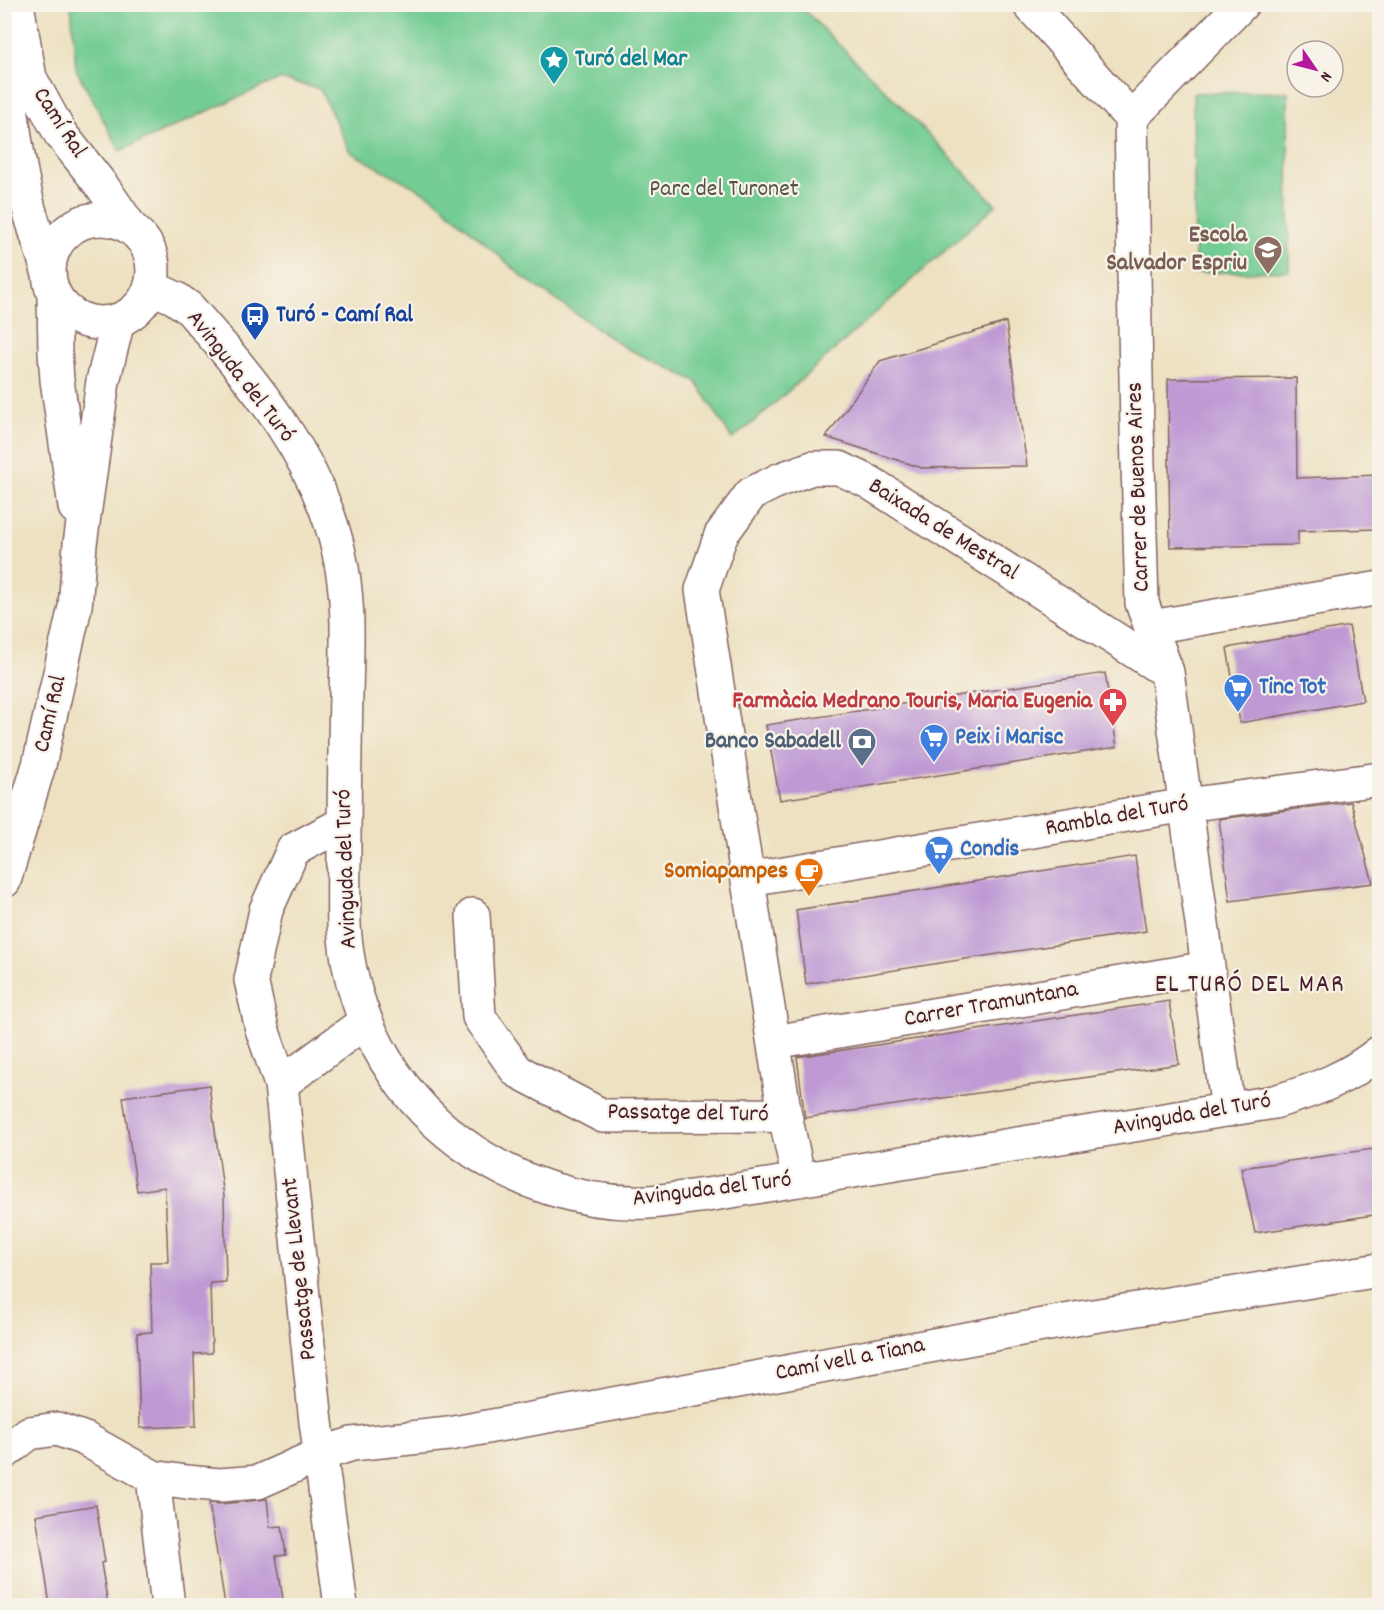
<svg xmlns="http://www.w3.org/2000/svg" width="1384" height="1610" viewBox="0 0 1384 1610" font-family="Dekko,sans-serif">
<style>
.green{fill:#73cc93;stroke:#5e765f;stroke-width:1.5}
.building{fill:#be99d4}
.lines{fill:none;stroke-linecap:round;stroke-linejoin:round}
.minor-casing{stroke:#836360;stroke-width:36}
.major-casing{stroke:#836360;stroke-width:36}
.minor{stroke:#fff;stroke-width:33}
.major{stroke:#fff;stroke-width:33}
.labels{text-anchor:middle;dominant-baseline:central;stroke-width:4.5;stroke-linejoin:round;paint-order:stroke}
.culture-label{font-size:24px;font-weight:bold;fill:#0d838f;stroke:#f7f3e8;text-anchor:start}
.street-label{font-size:24px;fill:#4a1f2b;stroke:#f7f3e8}
.park-label{font-size:24px;fill:#56534a;stroke:#f7f3e8}
.education-label{font-size:24px;font-weight:bold;fill:#785e54;stroke:#f7f3e8;text-anchor:end}
.transit-label{font-size:24px;font-weight:bold;fill:#164399;stroke:#f7f3e8;text-anchor:start}
.shop-label{font-size:24px;font-weight:bold;fill:#366cbe;stroke:#f7f3e8;text-anchor:start}
.health-label{font-size:24px;font-weight:bold;fill:#be3a42;stroke:#f7f3e8;text-anchor:end}
.service-label{font-size:24px;font-weight:bold;fill:#4e5e75;stroke:#f7f3e8;text-anchor:end}
.food-label{font-size:24px;font-weight:bold;fill:#c56008;stroke:#f7f3e8;text-anchor:end}
.neighbourhood-label{font-size:26px;letter-spacing:1.5px;fill:#4a1f2b;stroke:#f7f3e8}
</style>
<rect width="100%" height="100%" fill="#f7f3e8"/>
<filter id="ink" filterUnits="userSpaceOnUse"><feTurbulence type="fractalNoise" baseFrequency=".0167" numOctaves="2"/><feDisplacementMap in="SourceGraphic" scale="12" xChannelSelector="R" yChannelSelector="G"/><feConvolveMatrix kernelMatrix="1 2 1 2 8 2 1 2 1" color-interpolation-filters="sRGB"/></filter>
<filter id="wash" filterUnits="userSpaceOnUse"><feTurbulence type="fractalNoise" baseFrequency=".008" numOctaves="4" result="noise"/><feDisplacementMap in="SourceGraphic" scale="24" xChannelSelector="R" yChannelSelector="G"/><feGaussianBlur stdDeviation="1.35" result="paint"/><feColorMatrix in="noise" values="0 0 0 0 0 0 0 0 0 0 0 0 0 0 0 0 0 1.4 0 .05"/><feComposite in="paint" operator="in"/></filter>
<g filter="url(#wash)">
<rect width="100%" height="100%" fill="#ede1c1"/>
<!-- green -->
<path class="green" d="M71 5H799L899 104 996 205 755 421 732 439 696 381 624 347 523 277 433 197 350 152 320 89 279 79 120 151 76 69Z
M1288 92 1289 271 1195 273 1193 93Z"/>
<g id="blocks">
<!-- building -->
<path class="building" d="M1006 322 1027 466 922 468 826 437 880 361Z
M1296 378 1297 478 1380 475V529L1298 531V545L1170 547 1168 379Z
M1349 626 1363 701 1240 723 1227 648Z
M1105 673 1117 747 780 800 766 725Z
M1351 802 1373 883 1230 901 1219 819Z
M1135 856 1146 931 806 984 796 910Z
M1169 1001 1179 1064 805 1118 797 1057Z
M209 1085 224 1197 226 1282 210 1283 212 1353 194 1354 196 1426 140 1428 137 1333 152 1332 150 1262H168L165 1187 137 1191 123 1097Z
M1380 1148V1214L1255 1233 1241 1168Z
M267 1499 270 1527 282 1526 286 1555 276 1556 284 1605H225L209 1503 221 1504Z
M96 1505 105 1562 101 1563 108 1605H50L36 1515Z"/>
</g>
</g>
<g filter="url(#ink)">
<use href="#blocks" fill-opacity="0" stroke="#836360" stroke-width="1.5"/>
<g class="lines">
<!-- minor casing -->
<g class="minor-casing">
<path id="minor" d="M1029 4 1131 118 1137 429 1142 603 1167 672 1228 1110
M1131 118 1242 4
M151 287 175 298 189 308C252 380 318 457 339 553 350 601 347 645 346 694 345 745 344 797 344 848 344 873 343 899 344 925 349 1011 391 1091 460 1142 514 1182 581 1205 648 1202 668 1201 688 1197 707 1195L1274 1102C1313 1091 1348 1078 1380 1052
M1151 627 1380 588
M749 879 1186 805 1380 779
M473 915 479 1017 517 1071 603 1116 785 1115
M774 1042 1208 968
M281 1084 262 1029 251 980 266 910 293 850 344 823
M799 1180 785 1115 702 590 721 535 751 494 779 480 812 468H839L869 482 1167 672
M4 1453 29 1433 57 1429 85 1439 153 1477 186 1482 220 1485 258 1482 321 1454 352 1444 449 1434 1087 1317 1380 1270
M153 1477 168 1606
M341 1606 316 1422 281 1084 366 1021"/>
</g>
<!-- major casing -->
<g class="major-casing">
<path id="major" d="M17 4 30 78 60 133 102 186 131 228
M5 41C9 97 15 154 29 209 35 230 42 251 48 271
M49 271a52 52 0 1 1 104 0a52 52 0 1 1-104 0Z
M54 297 55 352 57 380 75 507
M4 881 39 765 75 607 80 544 103 381 118 321"/>
</g>
<!-- minor -->
<use href="#minor" class="minor"/>
<!-- major -->
<use href="#major" class="major"/>
</g>
</g>
<!-- icons -->
<defs>
<g id="sight-pin" transform="scale(1.5)"><path d="M0 17L-7.5 6A9.5 9.5 0 1 1 7.5 6Z" fill="#0f9aa8" stroke="#f7f3e8"/><path d="M0-6L1.8-2.2L6-1.7L2.9 1.2L3.7 5.4L0 3.3L-3.7 5.4L-2.9 1.2L-6-1.7L-1.8-2.2Z" fill="#fff"/></g>
<g id="school-pin" transform="scale(1.5)"><path d="M0 17L-7.5 6A9.5 9.5 0 1 1 7.5 6Z" fill="#8d6e63" stroke="#f7f3e8"/><path d="M0-5L7-2L0 1L-7-2ZM-4 1L0 2.5L4 1V4Q0 6-4 4Z" fill="#fff"/></g>
<g id="bus-pin" transform="scale(1.5)"><path d="M0 17L-7.5 6A9.5 9.5 0 1 1 7.5 6Z" fill="#1a4fb4" stroke="#f7f3e8"/><path d="M-5-6H5V4H4V6H2V4H-2V6H-4V4H-5ZM-3.5-4V0h7V-4ZM-3.5 1.2v1.5H-2V1.2ZM2 1.2v1.5H3.5V1.2Z" fill="#fff"/></g>
<g id="supermarket-pin" transform="scale(1.5)"><path d="M0 17L-7.5 6A9.5 9.5 0 1 1 7.5 6Z" fill="#3f7fe0" stroke="#f7f3e8"/><path d="M-6-5.5h2.5l.6 2H6L4.5 2H-2.5L-4.4-4H-6ZM-1.5 3.2a1.3 1.3 0 1 0 .1 0ZM3 3.2a1.3 1.3 0 1 0 .1 0Z" fill="#fff"/></g>
<g id="pharmacy-pin" transform="scale(1.5)"><path d="M0 17L-7.5 6A9.5 9.5 0 1 1 7.5 6Z" fill="#e0444e" stroke="#f7f3e8"/><path d="M-2-6h4v4h4v4h-4v4h-4v-4h-4v-4h4Z" fill="#fff"/></g>
<g id="bank-pin" transform="scale(1.5)"><path d="M0 17L-7.5 6A9.5 9.5 0 1 1 7.5 6Z" fill="#5c6f8a" stroke="#f7f3e8"/><path d="M-6-4H6V4H-6ZM0-2.3a2.3 2.3 0 1 0 0 4.6a2.3 2.3 0 1 0 0-4.6Z" fill="#fff"/></g>
<g id="cafe-pin" transform="scale(1.5)"><path d="M0 17L-7.5 6A9.5 9.5 0 1 1 7.5 6Z" fill="#e8710a" stroke="#f7f3e8"/><path d="M-5.5-4.5H6V0H3Q3 3.5 0 3.5H-2.5Q-5.5 3.5-5.5 0ZM3-3.2v2h1.7v-2ZM-6 4.5H4V6H-6Z" fill="#fff"/></g>
</defs>
<g fill-rule="evenodd">
<use href="#sight-pin" x="554" y="60"/>
<use href="#school-pin" x="1268" y="250"/>
<use href="#bus-pin" x="255" y="316"/>
<use href="#supermarket-pin" x="1238" y="688"/>
<use href="#pharmacy-pin" x="1113" y="702"/>
<use href="#supermarket-pin" x="934" y="738"/>
<use href="#bank-pin" x="862" y="742"/>
<use href="#supermarket-pin" x="939" y="850"/>
<use href="#cafe-pin" x="809" y="872"/>
</g>
<g class="labels">
<!-- culture labels -->
<g class="culture-label">
<text x="575" y="60">Turó del Mar</text>
</g>
<!-- street labels -->
<g class="street-label">
<text transform="translate(59 123) rotate(57)">Camí Ral</text>
<text transform="translate(240 377) rotate(52)">Avinguda del Turó</text>
<text transform="translate(1139 487) rotate(-92)">Carrer de Buenos Aires</text>
<text transform="translate(943 530) rotate(32)">Baixada de Mestral</text>
<text transform="translate(51 714) rotate(-77)">Camí Ral</text>
<text transform="translate(1117 817) rotate(-10)">Rambla del Turó</text>
<text transform="translate(347 869) rotate(-92)">Avinguda del Turó</text>
<text transform="translate(991 1005) rotate(-10)">Carrer Tramuntana</text>
<text transform="translate(688 1114) rotate(1)">Passatge del Turó</text>
<text transform="translate(1192 1115) rotate(-10)">Avinguda del Turó</text>
<text transform="translate(712 1190) rotate(-7)">Avinguda del Turó</text>
<text transform="translate(300 1269) rotate(-96)">Passatge de Llevant</text>
<text transform="translate(850 1360) rotate(-11)">Camí vell a Tiana</text>
</g>
<!-- park labels -->
<g class="park-label">
<text x="724" y="190">Parc del Turonet</text>
</g>
<!-- education labels -->
<g class="education-label">
<text x="1247" y="236">Escola<tspan x="1247" dy="28">Salvador Espriu</tspan></text>
</g>
<!-- transit labels -->
<g class="transit-label">
<text x="276" y="316">Turó - Camí Ral</text>
</g>
<!-- shop labels -->
<g class="shop-label">
<text x="1259" y="688">Tinc Tot</text>
<text x="955" y="738">Peix i Marisc</text>
<text x="960" y="850">Condis</text>
</g>
<!-- health labels -->
<g class="health-label">
<text x="1092" y="702">Farmàcia Medrano Touris, Maria Eugenia</text>
</g>
<!-- service labels -->
<g class="service-label">
<text x="841" y="742">Banco Sabadell</text>
</g>
<!-- food labels -->
<g class="food-label">
<text x="788" y="872">Somiapampes</text>
</g>
<!-- neighbourhood labels -->
<g class="neighbourhood-label">
<text x="1250" y="985">EL TURÓ DEL MAR</text>
</g>
</g>
<!-- margin -->
<rect width="1384" height="1610" fill="none" stroke="#f7f3e8" stroke-width="24"/>
<!-- north arrow -->
<g transform="translate(1315 69) rotate(125)"><circle r="28" fill="#f7f3e8" stroke="#b29e9c" stroke-width="1.5"/>
<path d="M0-4.5L10 22L0 15L-10 22Z" fill="#b5179e"/>
<text y="-9" font-size="16" font-weight="bold" text-anchor="middle" fill="#4a1f2b">N</text>
</g>
</svg>
